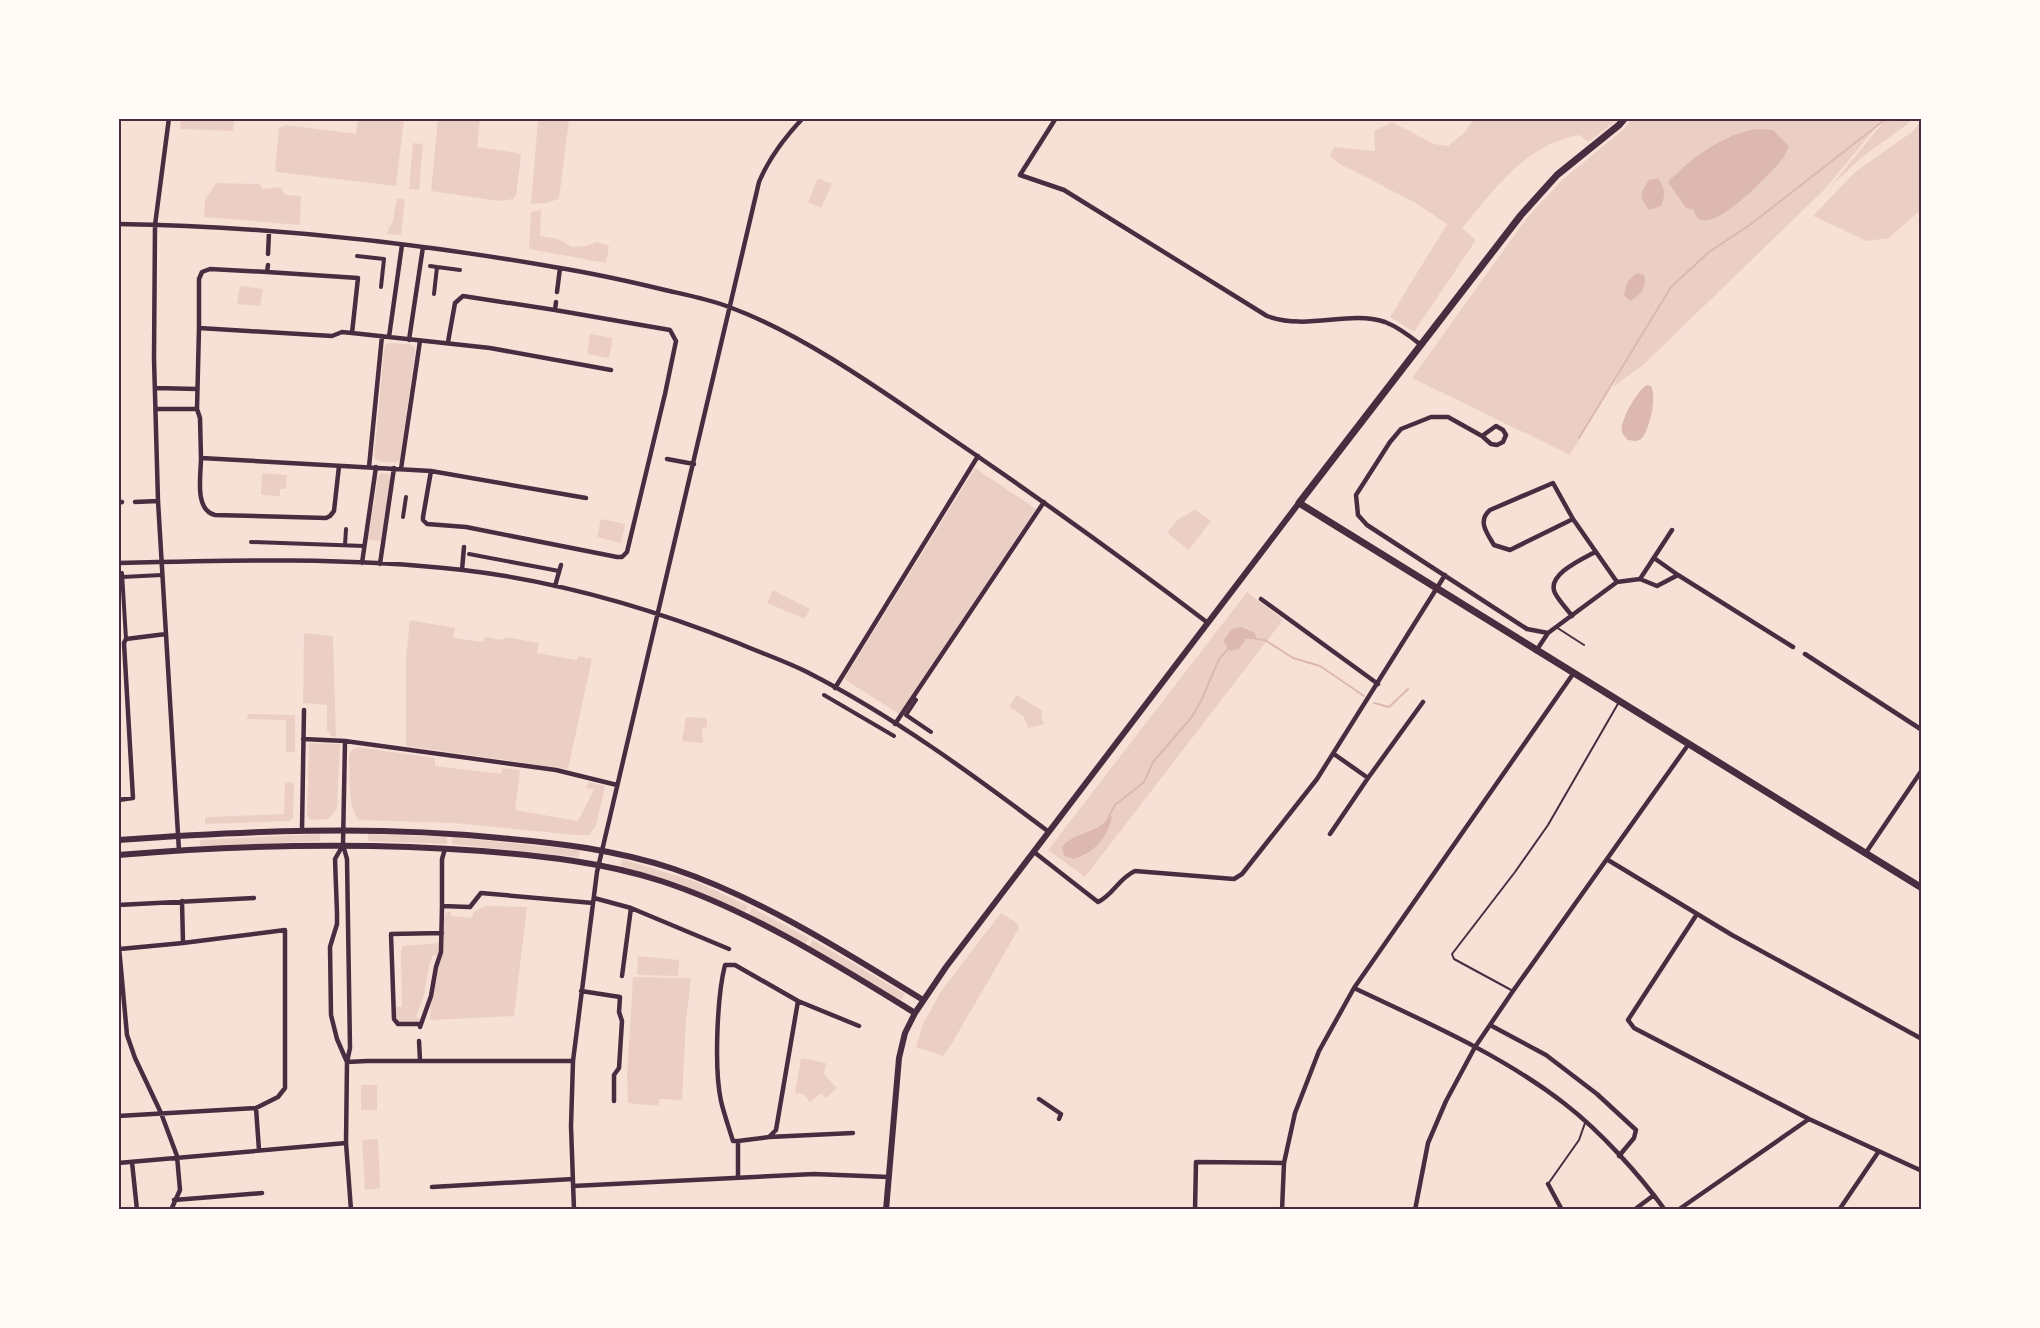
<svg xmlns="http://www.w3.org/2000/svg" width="2040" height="1328" viewBox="0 0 2040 1328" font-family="Georgia,serif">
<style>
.green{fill:#ebcfc5}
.water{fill:#dcb8b0}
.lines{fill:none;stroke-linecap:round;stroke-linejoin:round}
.stream{stroke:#dcb8b0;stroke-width:2}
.service{stroke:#4a2c40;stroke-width:2}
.pedestrian{stroke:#4a2c40;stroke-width:4}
.minor{stroke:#4a2c40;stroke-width:4.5}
.tertiary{stroke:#4a2c40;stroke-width:6}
.secondary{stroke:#4a2c40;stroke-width:7}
.neatline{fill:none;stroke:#4a2c40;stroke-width:2}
</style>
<rect width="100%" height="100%" fill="#f7e1d7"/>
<!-- green -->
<path class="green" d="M181 119H235L233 131 180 129Z
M358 119H404L396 186 277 172 275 169 279 128 286 125 356 134Z
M438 119H480L477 147 518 153 521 155 516 195 513 199 499 201 431 191Z
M538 119 569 120 559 199 546 203 531 204Z
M1474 119H1619L1588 142 1579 135C1525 145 1496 188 1462 228L1476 240 1414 332 1390 317 1447 224 1414 202 1340 164 1330 156 1334 147 1375 151 1374 131 1392 122 1434 144 1448 146 1465 132Z
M1631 119H1883L1824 190 1643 365 1613 387 1624 364 1570 455 1412 378 1526 219 1561 181 1625 128Z
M1886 119H1912L1906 125 1862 157 1829 188Z
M1921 122V210L1889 238 1867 241 1813 216 1855 172 1912 132Z
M413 143 423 144 419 190 409 189Z
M818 178 832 184 821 208 808 202Z
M216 183 259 184 263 189 280 187 285 195 301 196 300 225 204 217 205 200Z
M397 198 405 200 401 235 387 234 390 225H392Z
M541 210 540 236 558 239 572 247 586 246 597 242 609 246 606 263 529 249 531 212Z
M240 286 263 289 260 306 237 304Z
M590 334 613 338 609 358 587 354Z
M390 343 410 344 415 348V353L400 461C393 463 379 463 374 458L384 349 386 344Z
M975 468 1036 509 899 714 844 679Z
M262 473 287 475 286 489H280V496L261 495Z
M381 473 389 474 391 478 381 541 368 540 378 476Z
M1194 509 1211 521 1189 550 1167 533 1177 520 1191 512Z
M601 519 625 524 621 543 597 537Z
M773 590 810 609 805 619 767 603Z
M1247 592 1283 620 1085 877 1048 850Z
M410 620 455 628 453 638 483 642 485 637 503 640 505 637 539 643 537 653 577 660 578 656 592 659 568 769 406 746V656Z
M304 633 333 636 336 737 330 736V732L327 731V705L303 703Z
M1017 695 1043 711 1041 714 1044 724 1028 728 1024 717 1009 706Z
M249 714 295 715V752H286V720L246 719Z
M686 717 707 718V727L702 728 703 743 682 741Z
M309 743 340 744 337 808 329 819 310 820 307 816Z
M358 747 435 758V766L501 774 503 768 520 770 515 810 578 821 594 789 586 788 589 782 605 786 596 826 589 835H575L454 823 358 820C347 802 350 775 349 755L352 750Z
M285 782 294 783 293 818 290 821 205 824V817L284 814Z
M320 834V841L200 847V840Z
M368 834 447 837V844L368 841Z
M452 837 580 850 579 857 452 844Z
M622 859 697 882 748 906 745 912 678 883 621 866Z
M485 906 527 907 514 1016 430 1020 431 996 439 956 433 955 429 966 424 995 416 1017 423 1020 421 1024H398L394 1019V1007H402L401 951 403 946 441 943 442 922 446 913 451 911V916L472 918 473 913Z
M752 908 809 938 805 944 749 914Z
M1001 913 1017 923 1019 928 951 1045 943 1056 916 1047 923 1024 941 991Z
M813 940 905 994 901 1000 809 946Z
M638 956 679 960 678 976 637 975Z
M633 977 691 978 686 1020 682 1100 659 1099V1106L628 1103 627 1073Z
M801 1058 826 1063 824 1074 837 1088 826 1098 821 1093 810 1102 803 1094 795 1093Z
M361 1085H377V1110H361Z
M378 1139 380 1188 365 1190 362 1140Z"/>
<!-- water -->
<path class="water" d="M1757 129 1773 130 1789 146C1787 150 1785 155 1783 158 1774 170 1702 248 1694 210L1686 208 1668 182C1693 157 1721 135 1757 129Z
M1658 178C1665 189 1666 194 1661 206L1649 210C1639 196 1639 195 1649 180Z
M1638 273 1644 275C1648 286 1640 296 1630 301L1624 295C1626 284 1628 278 1638 273Z
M1647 385 1651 386C1657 397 1650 428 1642 438 1638 442 1633 441 1628 440 1626 439 1623 434 1622 432 1619 422 1638 389 1647 385Z
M1241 627 1255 633 1256 639H1246L1239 649 1230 651 1223 641 1232 629Z
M1109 816 1112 817C1107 838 1095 852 1074 859L1064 856 1062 847C1075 830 1099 835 1109 816Z"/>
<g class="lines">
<!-- stream -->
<path class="stream" d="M1579 438 1671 287 1709 252 1751 224 1887 118
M1256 639 1265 640 1293 658 1320 666 1364 696
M1374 703 1389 707 1408 689
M1109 816 1115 805 1144 782 1153 762 1191 718 1201 701 1219 659 1228 649"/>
<!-- service -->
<path class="service" d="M1556 627 1584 645
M1513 991 1454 959 1452 954 1515 872 1548 825 1619 702
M1548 1184 1579 1140 1585 1123"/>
<!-- pedestrian -->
<path class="pedestrian" d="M357 256 384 259 381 287
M430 266 437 267 434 294
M437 267 460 270
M403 517 406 497
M251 542 364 546
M345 545 346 529
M469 554 559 571
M118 574 122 573 126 639
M122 577 162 575
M824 695 894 736
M913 698 916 700 906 715 931 732"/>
<!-- minor -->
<path class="minor" d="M169 118 155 225 154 359 158 501 179 851
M1056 118 1020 175 1064 190 1267 316C1308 331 1348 310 1385 322 1398 327 1410 336 1421 345
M118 224C264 226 411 242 554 267 591 273 628 281 665 290 687 295 708 299 729 307 795 331 868 381 926 421 1022 486 1116 553 1208 623
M268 254 269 232
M268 265 267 272 358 278 352 333
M557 292 560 268
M199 328V279L202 272 210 269 267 272
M389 337 402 245
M409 340 423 247
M448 342 455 303 463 296 555 310
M155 388 197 389
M156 409H197
M1482 436 1491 444 1497 445 1503 442 1506 435 1503 430 1496 426 1482 436 1448 417H1431L1401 429 1390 442 1356 495 1358 515 1367 525 1527 629 1548 633
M201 458C201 475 194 510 215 515L326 518 330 516 334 511 339 466
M667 459 694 464
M369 467 382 336
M401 469 420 341
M431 471 423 517V520L427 524 466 527 617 557H622L627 552 665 394 676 341 670 330 555 310 556 302
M586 498 431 471 201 458 200 418 197 409 199 328 332 336 342 332 352 333 490 348 611 370
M135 502 158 501
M118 503 122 502
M1573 519 1510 550 1494 545C1487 533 1477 521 1490 510L1553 483 1573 519 1617 582
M1654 558 1678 575
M118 563C233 560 349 557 463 570 557 581 650 608 738 643 761 653 785 661 807 672 893 716 972 774 1049 832
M362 563 376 467
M380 564 394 468
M462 570 464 547
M1640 579 1672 530
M555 586 561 565
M1261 599 1378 684
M1572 616C1567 609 1559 601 1555 593 1546 575 1582 559 1595 552
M1536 651 1548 633 1617 582 1640 579 1657 586 1678 575 1793 647
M1805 654 1922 730
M835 688 978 456
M895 724 1044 502
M303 739 345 741 556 770 617 785
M345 741 343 845 347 859 350 1048 347 1062 346 1143 351 1210
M1368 778 1423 702
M118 800 133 798 124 643 126 639 166 634
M302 830 304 710
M1330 834 1368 778 1334 754
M343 845 335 859 337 913V924L330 947 331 1015 337 1039 347 1062
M1034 852 1098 902C1113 895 1119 878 1135 871L1234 879 1242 874 1317 779 1445 575
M1865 854 1922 770
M1608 860 1732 935 1922 1039
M594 898 631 908
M118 905 254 898
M442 906V859L445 849
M1697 914 1628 1020 1634 1028 1809 1119 1922 1171
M118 936 127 1035 135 1058 161 1113 177 1156 180 1190 171 1210
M120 949 183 943 182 901
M622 976 631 908 729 949
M1354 988C1426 1022 1502 1055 1565 1104 1600 1131 1639 1174 1665 1210
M581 991 620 997 619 1012 622 1021 619 1068 614 1075V1101
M798 1001 859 1026
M421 1024H398L394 1019 391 934 442 933
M1490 1025 1546 1055 1597 1094 1636 1130 1634 1138 1619 1156
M420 1027 431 996 436 967 441 952 442 906 470 907 481 893 593 903
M419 1041 420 1060
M347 1062 367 1061H573
M1039 1099 1061 1114 1059 1119
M256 1108 259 1150
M118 1116 256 1108 278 1097 285 1088V930L183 943
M769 1137 853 1133
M738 1141 769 1137 776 1130 798 1001 735 965H725C717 996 714 1069 721 1101 724 1114 729 1128 733 1141H738V1176
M132 1162 137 1210
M118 1163 346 1143
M1548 1184 1562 1210
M573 1186 814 1174 889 1177
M432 1187 573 1179
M174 1200 262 1193
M574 1210 571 1126 573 1061 597 872 759 182C769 158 785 137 803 118
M1195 1210 1196 1162 1284 1163
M1282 1210 1284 1163 1295 1113 1319 1051 1354 988 1573 674
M1415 1210 1428 1143 1446 1101 1475 1047 1513 991 1688 745
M1634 1210 1654 1195
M1678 1210 1809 1119
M1839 1210 1879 1151"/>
<!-- tertiary -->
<path class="tertiary" d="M118 840C246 831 372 825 500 838 559 843 617 850 674 869 760 898 845 952 923 1000
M118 855C239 845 361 842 482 851 542 856 603 862 661 881 748 909 837 965 915 1013
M886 1210 899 1058 905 1033 915 1013 946 967 1299 503"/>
<!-- secondary -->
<path class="secondary" d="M1625 118 1619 125 1557 175 1521 215 1299 503 1922 888"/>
</g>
<!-- border -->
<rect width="2040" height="1328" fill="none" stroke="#fffaf5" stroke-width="240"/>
<rect x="120" y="120" width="1800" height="1088" class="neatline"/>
</svg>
